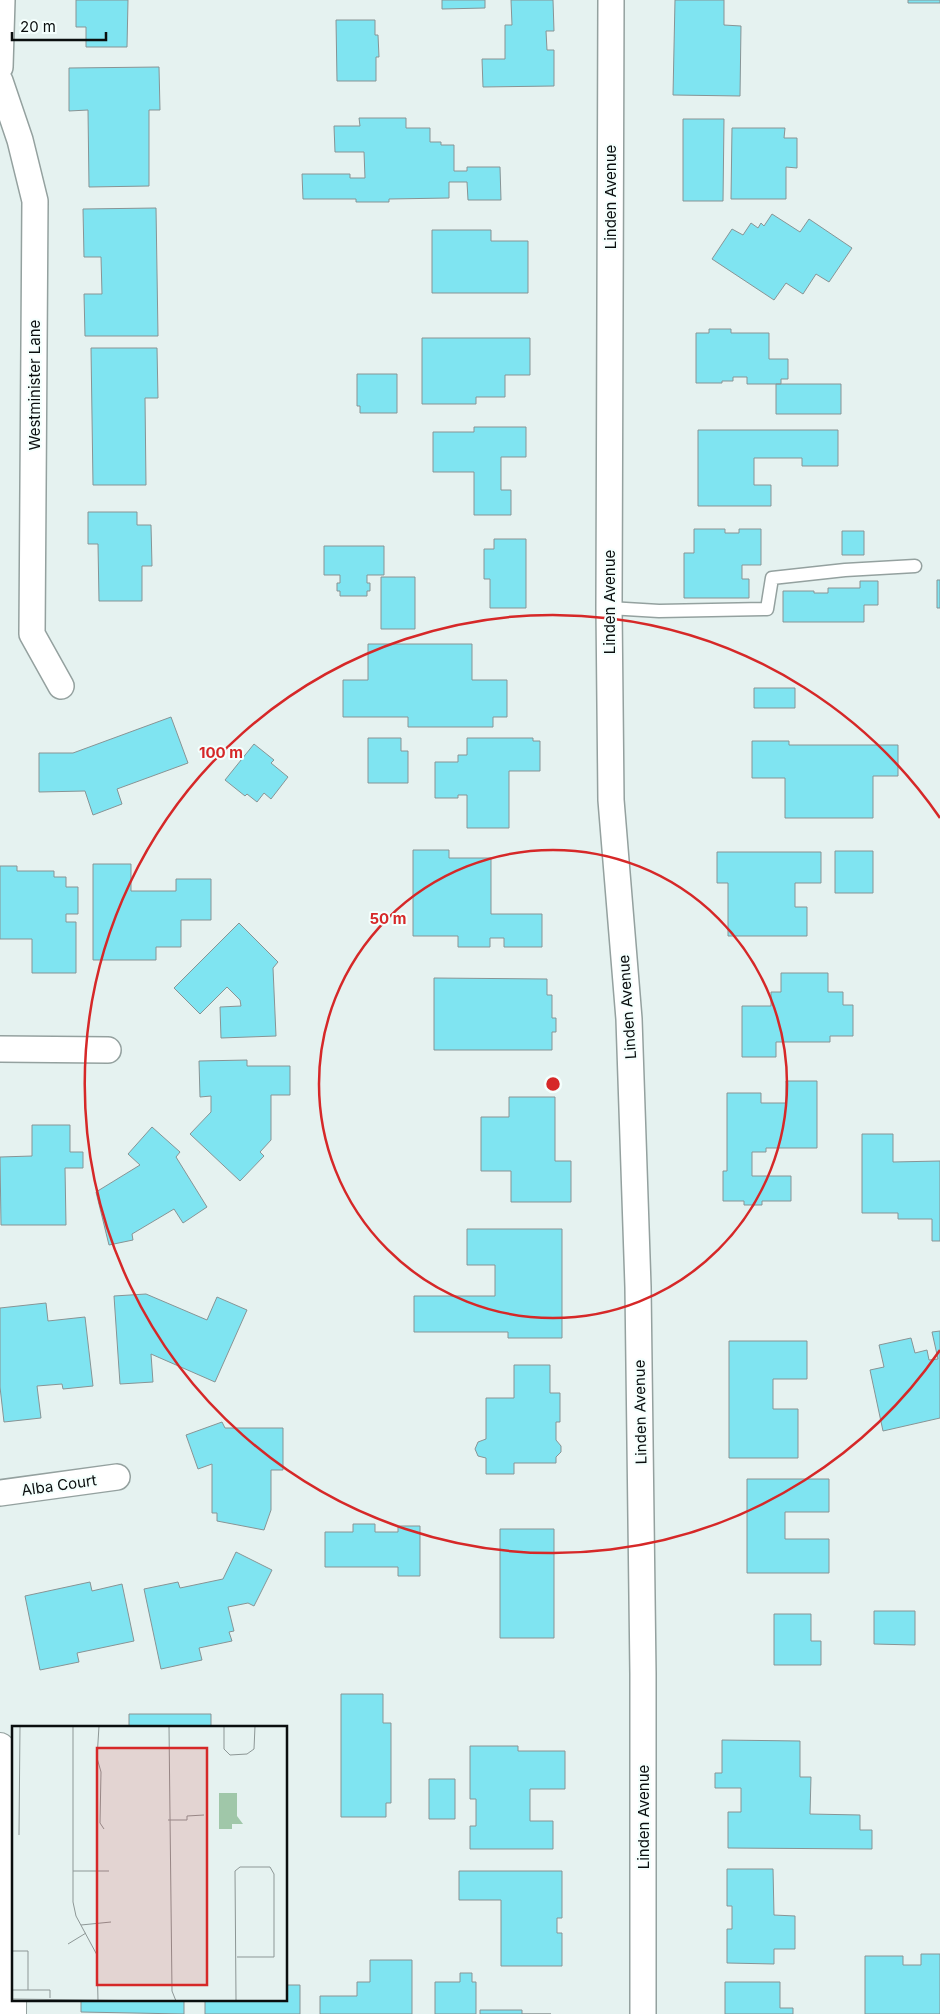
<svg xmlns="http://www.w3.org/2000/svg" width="940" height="2014" viewBox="0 0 940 2014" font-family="Inter,sans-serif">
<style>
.building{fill:#7fe4f1;stroke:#889495}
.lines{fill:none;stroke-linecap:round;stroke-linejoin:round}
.lane-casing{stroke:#94a19f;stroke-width:15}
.street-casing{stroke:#94a19f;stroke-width:28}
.secondary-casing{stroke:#94a19f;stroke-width:30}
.lane{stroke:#fff;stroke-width:12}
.street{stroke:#fff;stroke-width:25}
.secondary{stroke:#fff;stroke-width:28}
.ring{fill:none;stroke:#d62828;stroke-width:2.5}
.labels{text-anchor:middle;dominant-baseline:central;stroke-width:4;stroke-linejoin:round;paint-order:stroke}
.street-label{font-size:15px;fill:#0a0e0e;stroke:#f4fffd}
.inset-road{fill:none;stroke:#8d9796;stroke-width:1}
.view{fill:#d62828;fill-opacity:0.15;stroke:#d62828;stroke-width:2.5}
.inset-edge{fill:none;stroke:#0a0e0e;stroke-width:2.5}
.centre{fill:#d62828;stroke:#f4fffd;stroke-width:2.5}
.ring-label{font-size:15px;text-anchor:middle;font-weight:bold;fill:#d62828;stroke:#f4fffd;stroke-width:4;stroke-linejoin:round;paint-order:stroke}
</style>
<rect width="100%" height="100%" fill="#e5f2f0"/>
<!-- building -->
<path class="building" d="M76 0H128L127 47H86V27H76Z
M442 0H485V8L442 9Z
M511 0H553L554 31H546L547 50H554V86L483 87 482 59H505V25H512Z
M675 0H724V25L741 26 740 96 673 95Z
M908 0H940V3H908Z
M336 20H375V35H378L379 57H376V81H337Z
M159 67 160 110H149V186L89 187 88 110 69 111V68Z
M359 118H406V128H430V142H441V145H454V171H467V167H500L501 200H468L467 182H449V198L389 199V202H356V199H303L302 174H350V178H365L364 152H335L334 126H360Z
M683 119H724L723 201H683Z
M732 128H785L784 138H797V168L786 167V199H731Z
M156 208 158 336H85L84 294H102L101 257H84L83 209Z
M772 214 800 232 809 219 852 248 829 282 816 274 803 294 786 283 774 300 712 259 732 229 743 235 751 223 758 228 761 223 764 226Z
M432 230H491V241H528V293H432Z
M709 329H731V333H769V359H788V379H781V384H747V377H733V381H722V383H696V333H709Z
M422 338H530V375H505V397H476V404H422Z
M91 348H157L158 398H145L146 485H93Z
M357 374H397V413H360V406H357Z
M776 384H841V414H776Z
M474 427H526V457H501V490H511V515H474V472H433V432H474Z
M698 430H838V466H802V458H754V485H771V506H698Z
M88 512H137V525H151L152 566H142V601H99L98 544H88Z
M694 529H725V533H739V529H761V565H742V579H749V598H684V553H694Z
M842 531H864V555H842Z
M494 539H526V608H490V579H484V549H494Z
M324 546H384V575H367V583H370V591H367V596H340V591H337V583H340V575H324Z
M381 577H415V629H381Z
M937 580H940V608H937Z
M860 581H878V605H864V622H783V591H814V593H828V588H860Z
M368 644H472V680H507V717H493V727H408V717H343V680H368Z
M754 688H795V708H754Z
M171 717 188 763 117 789 122 804 93 815 85 791 39 792V753H73Z
M368 738H401V751H408V783H368Z
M467 738H533V741H540V771H509V828H467V795H458V798H435V762H458V755H467Z
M752 741H789V745H898V776H873V818H785V778H752Z
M254 744 274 760 271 763 288 777 271 799 264 793 257 802 247 794 245 796 225 780Z
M413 850H449V858H491V914H542V947H504V938H490V947H458V936H413Z
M835 851H873V893H835Z
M717 852H821V883H795V907H807V936H728V883H717Z
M93 864H131V891H176V879H211V920H181V947H156V960H93Z
M0 866H17V871H54V877H66V887H78V914H66V922H76V973H32V939H0Z
M239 923 278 962 273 968 276 1036 221 1038 220 1007 241 1006 240 1000 227 987 200 1014 174 988Z
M781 973H828V992H843V1005H853V1036H830V1042H776V1057H742V1006H771V992H781Z
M434 978 547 979V995H552V1018H556V1032H552V1050H434Z
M247 1060V1066H290V1095H271V1140L260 1152 264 1156 240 1181 190 1134 211 1112V1096L200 1097 199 1061Z
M786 1081H817V1148H766V1152H752V1176H791V1201H762V1205H744V1201H723V1171H727V1093H761V1103H786Z
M509 1097H555V1161H571V1202H511V1171H481V1117H509Z
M32 1125H70V1152H83V1168H65L66 1225H1L0 1157 32 1156Z
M152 1127 180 1152 176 1157 207 1207 183 1223 174 1209 132 1234 133 1240 109 1245 96 1192 140 1165 128 1154Z
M862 1134H893V1162L940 1161V1241H932V1219H898V1213H862Z
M467 1229H562V1338H508V1332H414V1296H495V1265H467Z
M146 1294 207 1320 217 1297 247 1310 215 1382 151 1354 153 1382 120 1384 114 1296Z
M46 1303 48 1321 85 1317 93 1386 63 1389 62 1384 37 1386 41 1418 4 1422 0 1387V1308Z
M940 1331V1418L883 1431 870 1370 884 1367 879 1345 911 1338 915 1353 927 1350 929 1360 938 1359 932 1332Z
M729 1341H807V1379H773V1409H798V1458H729Z
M514 1365H550V1393H560V1422H556V1440L561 1446V1452L556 1457V1463H514V1474H486V1458L478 1456 475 1449 478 1442 486 1439V1398H514Z
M222 1422 225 1428H283V1470H271V1510L264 1530 217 1521V1513H212V1464L198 1469 186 1435Z
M747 1479H829V1512H785V1539H829V1573H747Z
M353 1524H375V1532H398V1526H420V1576H398V1567H325V1532H353Z
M500 1529H554V1638H500Z
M236 1552 272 1570 254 1606 248 1603 228 1607 234 1631 229 1632 232 1641 199 1648 202 1660 161 1669 144 1589 178 1582 180 1588 223 1579Z
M90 1582 92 1591 122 1584 134 1641 77 1653 79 1662 40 1670 25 1596Z
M874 1611H915V1645L874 1644Z
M774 1614H811V1641H821V1665H774Z
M341 1694H383V1723H391V1803H386V1817H341Z
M129 1714H211V1728H129Z
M722 1740 800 1741V1777H811L810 1814 860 1815V1830H872V1849L728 1848V1812H741V1788H715V1773H722Z
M470 1746H518V1751H565V1789H530V1821H553V1849H470V1826H476V1799H470Z
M429 1779H455V1819H429Z
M727 1869H773L774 1915 795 1916V1949H774V1964L727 1963V1929H732V1906H727Z
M459 1871H562V1918H557V1933H562V1966H501V1900H459Z
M921 1954H940V2014H865V1956H903V1965H921Z
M370 1960H412V2014H320V1996H357V1982H370Z
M460 1973H472V1982H476V2014H435V1982H460Z
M725 1982H780V2008H793V2014H725Z
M286 1985H300V2014H205V2000H286Z
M81 2000H184V2014L81 2012Z
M480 2010H522V2014H551H480Z"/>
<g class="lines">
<!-- lane casing -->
<g class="lane-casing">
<path id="lane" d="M609 608 659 611 767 609 772 578 845 570 915 566"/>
</g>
<!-- street casing -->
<g class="street-casing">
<path id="street" d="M611 0 609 608 611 800 629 1019 638 1287 643 1674V2014
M0 67 2 0
M0 81 20 140 35 201 32 634 61 686
M0 1049 108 1050
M0 1493 117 1477"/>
</g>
<!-- secondary casing -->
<g class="secondary-casing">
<path id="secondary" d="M0 1747 11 1795 13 1833 12 2014"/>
</g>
<!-- lane -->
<use href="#lane" class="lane"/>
<!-- street -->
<use href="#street" class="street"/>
<!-- secondary -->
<use href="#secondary" class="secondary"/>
</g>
<!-- distance rings -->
<g class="ring">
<circle cx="553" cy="1084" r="234"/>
<path d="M940 1350A469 469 0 1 1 940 818"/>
</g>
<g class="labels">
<!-- street labels -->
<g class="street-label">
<text transform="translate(610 197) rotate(-90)">Linden Avenue</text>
<text transform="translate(34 385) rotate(-90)">Westminister Lane</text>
<text transform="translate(609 602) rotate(-90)">Linden Avenue</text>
<text transform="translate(627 1007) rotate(-94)">Linden Avenue</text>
<text transform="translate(640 1412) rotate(-91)">Linden Avenue</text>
<text transform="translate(59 1485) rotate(-8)">Alba Court</text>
<text transform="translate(643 1817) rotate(-90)">Linden Avenue</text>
</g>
</g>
<!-- overview -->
<g transform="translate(12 1726)">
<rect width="275" height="275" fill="#e5f2f0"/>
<path d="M207 67H225V90L231 98H220V103H207Z" fill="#a0c7a9"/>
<path class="inset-road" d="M61 0V176L64 190 85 229 86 275M87 0 85 32 89 46 88 97 92 103M157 0 160 265 164 275M212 0V23L218 29 235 28 242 23 243 0M156 94H175V90L192 89M7 109 8 0M61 145H97M69 199 99 196M56 218 74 207M0 225H16V264M0 264H38V272M0 273 144 275M224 274 223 145 228 141H258L262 148V231H225M184 275H257"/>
<path class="view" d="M85 22H195V259H85Z"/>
<rect width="275" height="275" class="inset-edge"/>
</g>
<circle cx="553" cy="1084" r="8" class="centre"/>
<g class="ring-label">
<text x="221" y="758">100 m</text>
<text x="388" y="924">50 m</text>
</g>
<!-- scale -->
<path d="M12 32v8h94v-8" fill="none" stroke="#0a0e0e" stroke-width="2.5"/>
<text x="20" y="32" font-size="15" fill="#0a0e0e" stroke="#f4fffd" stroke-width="4" paint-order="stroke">20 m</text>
</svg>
